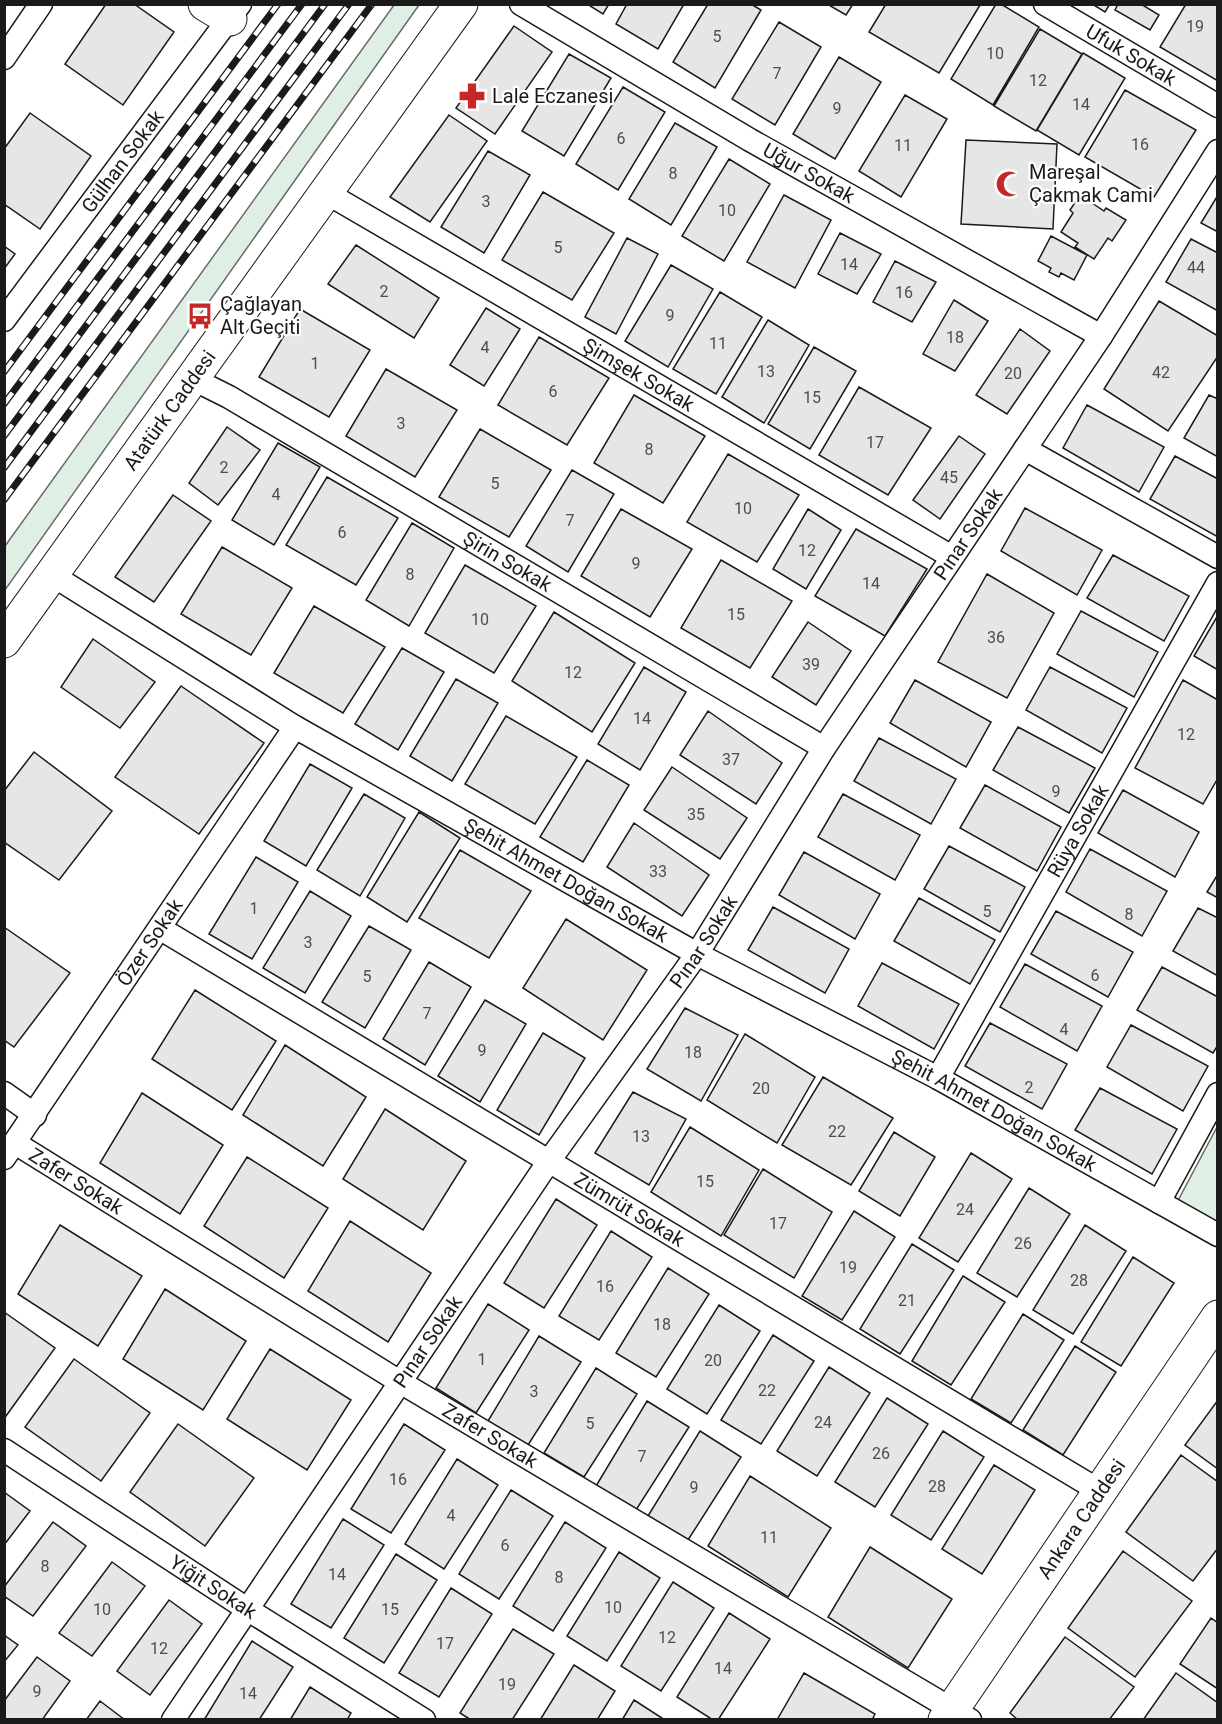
<svg xmlns="http://www.w3.org/2000/svg" width="1222" height="1724" viewBox="0 0 1222 1724" font-family="Roboto,sans-serif">
<style>
.green{fill:#e0efe3;stroke:#6a6a6a;stroke-width:1.5}
.building{fill:#e6e6e6;stroke:#1a1a1a;stroke-width:1.5}
.lines{fill:none;stroke-linecap:round;stroke-linejoin:round}
.street-casing{stroke:#1a1a1a;stroke-width:25}
.secondary-casing{stroke:#1a1a1a;stroke-width:35}
.primary-casing{stroke:#1a1a1a;stroke-width:35}
.street{stroke:#fff;stroke-width:22}
.secondary{stroke:#fff;stroke-width:33}
.primary{stroke:#fff;stroke-width:33}
.rail-casing{stroke:#1a1a1a;stroke-width:7}
.rail{stroke:#fff;stroke-width:4.5;stroke-dasharray:14;stroke-linecap:butt}
.labels{text-anchor:middle;dominant-baseline:central;stroke-width:4.5;stroke-linejoin:round;paint-order:stroke}
.number-label{font-size:16px;fill:#4d4d4d}
.street-label{font-size:20px;fill:#1a1a1a;stroke:#fff}
.poi-label{font-size:20px;fill:#1a1a1a;stroke:#fff;text-anchor:start}
</style>
<rect width="100%" height="100%" fill="#fff"/>
<!-- green -->
<path class="green" d="M394 5H419L5 590V546Z
M1217 1127V1232L1173 1210Z"/>
<!-- building -->
<path class="building" d="M106 4H134L174 32 123 105 65 64Z
M587 4H609L603 14Z
M627 4H684L658 49 616 24Z
M708 4H751L761 10 715 88 673 62Z
M827 4H853L846 15Z
M886 4H979L980 5 939 73 869 32Z
M996 4H1001L1039 27 993 105 951 79Z
M1092 4H1110L1105 12Z
M1118 4H1141L1159 15 1150 30 1115 10Z
M1186 4H1218V81L1160 47Z
M779 22 821 47 775 125 732 99Z
M514 26 552 52 495 134 456 108Z
M1040 29 1082 54 1036 131 994 106Z
M1083 53 1125 78 1079 155 1037 130Z
M569 54 611 78 564 156 522 131Z
M839 57 881 82 835 159 793 134Z
M623 87 665 112 618 190 576 164Z
M1125 90 1196 130 1154 197 1085 157Z
M905 95 947 119 901 197 859 171Z
M30 113 91 156 40 229 4 204V149Z
M449 115 487 141 430 222 390 197Z
M675 123 717 147 671 225 629 199Z
M966 140 1057 144 1053 229 961 224Z
M488 151 530 175 484 253 441 227Z
M729 159 770 184 724 261 682 236Z
M543 192 614 233 572 300 502 260Z
M784 195 831 220 795 288 747 262Z
M1080 195 1104 211 1106 208 1126 220 1112 241 1108 238 1094 259 1075 247 1078 243 1061 232 1073 213 1070 210Z
M1218 195V232L1201 223Z
M840 233 881 254 857 294 818 274Z
M1051 236 1087 255 1074 280 1061 273 1059 277 1049 272 1051 268 1038 261Z
M627 238 658 254 616 334 585 317Z
M1191 239 1218 253V311L1166 282Z
M356 245 439 298 414 338 328 284Z
M4 246 15 254 4 269Z
M895 261 936 282 912 322 873 302Z
M671 265 713 289 668 367 625 341Z
M720 292 762 317 716 394 673 369Z
M954 300 988 321 955 371 923 354Z
M1159 301 1218 336V356L1168 431 1104 389Z
M486 308 520 329 484 386 450 365Z
M300 309 370 350 329 417 259 377Z
M768 320 809 345 764 423 722 397Z
M1020 329 1050 351 1007 414 976 395Z
M539 337 609 378 567 445 498 405Z
M814 347 856 371 810 449 768 424Z
M386 369 457 410 415 477 346 436Z
M859 387 931 428 888 495 819 455Z
M634 395 705 436 663 503 594 463Z
M1209 395 1218 399V457L1184 438Z
M1087 405 1164 447 1139 492 1063 448Z
M227 427 260 450 218 505 189 483Z
M480 429 551 470 509 537 439 497Z
M959 436 985 454 940 519 913 500Z
M278 443 320 467 274 545 232 520Z
M728 454 799 495 757 562 687 522Z
M1175 456 1218 479V537L1150 499Z
M572 470 614 494 568 572 526 546Z
M327 477 398 518 356 585 286 545Z
M173 495 211 521 154 602 115 577Z
M1025 508 1102 550 1077 595 1001 551Z
M621 509 692 549 650 617 581 576Z
M808 509 841 530 806 589 773 569Z
M412 523 454 548 409 626 366 600Z
M856 529 927 569 885 636 815 596Z
M222 547 292 588 251 655 181 614Z
M1113 555 1189 596 1164 641 1087 598Z
M721 560 792 601 750 668 681 628Z
M465 565 536 606 494 673 425 633Z
M987 574 1054 613 1007 698 938 662Z
M314 606 385 647 343 713 274 673Z
M1081 611 1158 652 1134 697 1057 654Z
M554 612 635 663 592 732 512 681Z
M1218 615V670L1194 656Z
M808 622 851 651 816 705 772 677Z
M93 639 155 682 120 728 61 687Z
M402 648 444 672 398 750 355 724Z
M644 667 686 692 640 770 598 744Z
M1050 667 1127 708 1102 753 1026 710Z
M456 679 498 703 452 781 410 756Z
M915 680 991 722 966 767 890 723Z
M1183 680 1218 700V778L1203 804 1135 768Z
M181 686 264 743 199 834 115 777Z
M708 711 782 763 756 804 680 755Z
M506 716 577 757 535 824 465 784Z
M1018 727 1095 768 1069 813 993 770Z
M879 738 956 779 931 824 854 781Z
M34 752 112 811 59 880 4 842V791Z
M587 760 629 785 583 862 540 837Z
M310 764 352 788 306 866 264 841Z
M672 767 747 818 720 859 644 810Z
M985 785 1061 827 1037 871 960 828Z
M1123 790 1199 832 1175 877 1098 833Z
M364 794 405 818 360 896 317 870Z
M843 794 920 835 895 880 818 837Z
M419 812 460 838 407 922 367 897Z
M634 823 709 875 682 916 607 867Z
M949 846 1025 887 1000 932 924 889Z
M1090 849 1167 891 1142 936 1066 892Z
M460 850 531 891 489 958 419 918Z
M804 852 880 894 855 939 779 895Z
M256 857 298 882 252 959 209 934Z
M1218 874V898L1207 892Z
M310 891 351 916 305 993 263 968Z
M919 898 995 940 970 984 894 941Z
M773 907 849 949 825 993 748 950Z
M1198 908 1218 918V976L1173 951Z
M1056 911 1133 952 1108 997 1031 954Z
M566 919 647 970 603 1040 523 988Z
M369 926 411 950 365 1028 322 1002Z
M4 927 70 973 14 1047 4 1040Z
M429 962 471 987 425 1065 383 1039Z
M882 963 959 1004 934 1049 858 1006Z
M1025 964 1102 1006 1077 1051 1000 1007Z
M1162 967 1218 997V1045L1213 1053 1137 1010Z
M195 990 276 1041 232 1110 152 1059Z
M485 1000 526 1024 480 1102 438 1076Z
M685 1008 738 1035 701 1101 647 1069Z
M990 1023 1067 1064 1042 1109 965 1066Z
M1131 1025 1208 1066 1183 1111 1107 1067Z
M543 1033 585 1058 539 1135 497 1110Z
M745 1034 815 1077 777 1143 707 1100Z
M285 1045 366 1097 323 1166 243 1115Z
M823 1077 893 1118 851 1185 782 1145Z
M1100 1088 1177 1129 1152 1174 1075 1130Z
M633 1092 686 1119 649 1185 595 1153Z
M142 1093 223 1145 180 1214 100 1163Z
M385 1109 466 1161 423 1230 343 1179Z
M690 1127 759 1170 721 1236 651 1192Z
M894 1132 935 1157 900 1216 859 1191Z
M971 1153 1012 1179 958 1262 919 1238Z
M247 1157 328 1208 284 1278 204 1226Z
M763 1169 832 1212 794 1278 724 1235Z
M1029 1188 1070 1214 1017 1297 977 1273Z
M556 1199 597 1225 544 1308 504 1283Z
M854 1211 895 1237 842 1320 802 1296Z
M350 1221 431 1273 388 1342 308 1291Z
M60 1225 142 1276 98 1346 18 1294Z
M1085 1225 1126 1251 1073 1334 1033 1310Z
M611 1231 652 1257 599 1340 559 1316Z
M912 1244 954 1270 900 1354 860 1329Z
M1133 1257 1174 1283 1121 1366 1081 1342Z
M668 1268 709 1294 656 1377 616 1353Z
M963 1276 1005 1302 951 1385 912 1361Z
M165 1289 246 1341 203 1410 123 1359Z
M488 1304 529 1330 476 1413 436 1388Z
M719 1305 760 1331 707 1414 667 1389Z
M4 1312 55 1348 6 1416 4 1414Z
M1023 1314 1064 1340 1011 1423 971 1399Z
M773 1335 814 1361 761 1444 721 1420Z
M539 1336 581 1362 528 1445 488 1421Z
M1075 1346 1116 1372 1063 1455 1023 1430Z
M270 1349 351 1400 307 1470 227 1419Z
M74 1359 150 1413 101 1481 25 1427Z
M829 1367 870 1393 817 1476 777 1451Z
M596 1368 637 1394 584 1477 544 1453Z
M887 1398 928 1424 875 1507 835 1482Z
M1218 1400V1469L1185 1445Z
M647 1401 689 1427 636 1510 596 1486Z
M178 1424 254 1478 205 1546 130 1492Z
M404 1424 445 1450 391 1533 351 1509Z
M700 1431 741 1457 688 1540 648 1516Z
M943 1431 984 1457 931 1540 891 1515Z
M1181 1455 1218 1482V1548L1193 1581 1126 1532Z
M457 1459 498 1485 444 1569 405 1544Z
M994 1465 1035 1490 982 1574 942 1549Z
M750 1476 831 1528 788 1597 708 1546Z
M511 1490 553 1516 499 1599 459 1574Z
M4 1492 30 1511 4 1545Z
M343 1519 384 1545 331 1628 291 1604Z
M53 1522 86 1546 33 1616 4 1596V1587Z
M565 1522 606 1548 553 1631 513 1606Z
M870 1547 952 1599 908 1668 828 1617Z
M1123 1551 1192 1601 1135 1677 1068 1628Z
M619 1552 660 1578 607 1661 567 1636Z
M396 1554 437 1580 384 1663 344 1638Z
M112 1562 145 1586 92 1656 59 1633Z
M673 1582 714 1608 661 1691 621 1666Z
M451 1588 492 1614 439 1697 399 1673Z
M169 1600 202 1624 150 1695 117 1671Z
M729 1613 770 1639 718 1720H713L677 1697Z
M1211 1618 1218 1623V1689L1180 1664Z
M513 1629 554 1654 512 1720H471L460 1713Z
M4 1635 18 1645 4 1662Z
M1065 1637 1134 1687 1109 1720H1018L1010 1713Z
M252 1641 293 1667 259 1720H204Z
M37 1657 70 1681 42 1720H4V1701Z
M574 1665 615 1691 597 1720H540Z
M804 1673 875 1714 872 1720H777Z
M1176 1673 1218 1703V1720H1143Z
M310 1687 351 1713 347 1720H290Z
M634 1700 665 1720H622Z
M100 1701 125 1720H86Z"/>
<g class="lines">
<!-- street casing -->
<g class="street-casing">
<g id="street">
<path id="s1" d="M521 4 750 140 1101 336"/>
<path id="s2" d="M1045 4 1218 106"/>
<path d="M4 58 41 4"/>
<path id="s3" d="M325 192 952 557"/>
<path id="s4" d="M4 320 240 4"/>
<path id="s5" d="M191 378 229 397 824 748"/>
<path d="M1025 449 1218 557"/>
<path id="s6" d="M52 575 295 727 697 954 938 1078 1218 1235"/>
<path id="s7" d="M161 929 1098 1490"/>
<path id="s8" d="M938 1078 1218 583"/>
<path d="M4 1093 35 1115"/>
<path id="s9" d="M15 1143 400 1382 970 1720"/>
<path id="s10" d="M4 1158 295 727"/>
<path d="M1159 1202 1218 1094"/>
<path id="s11" d="M4 1450 247 1609 424 1720"/>
<path id="s12" d="M173 1720 549 1161 697 954 824 748 1101 336 1218 151"/>
</g>
</g>
<!-- secondary casing -->
<g class="secondary-casing">
<g id="secondary">
<path d="M205 4 230 19"/>
<path id="s13" d="M945 1720 1218 1317"/>
</g>
</g>
<!-- primary casing -->
<g class="primary-casing">
<g id="primary">
<path id="s14" d="M4 641 461 4"/>
</g>
</g>
<!-- street -->
<use href="#street" class="street"/>
<!-- secondary -->
<use href="#secondary" class="secondary"/>
<!-- primary -->
<use href="#primary" class="primary"/>
<!-- rail casing -->
<g class="rail-casing">
<path id="rail" d="M4 372 278 4
M4 404 302 4
M4 436 325 4
M4 468 349 4
M4 500 372 4"/>
</g>
<!-- rail -->
<use href="#rail" class="rail"/>
</g>
<!-- icons -->
<defs>
<g id="pharmacy-bare" transform="scale(2.07)"><path d="M-2-6h4v4h4v4h-4v4h-4v-4h-4v-4h4Z" fill="#c62828" stroke="#fff" stroke-width="2.5" paint-order="stroke"/></g>
<g id="mosque-bare" transform="scale(2.07)"><path d="M3.5-4.9A6 6 0 1 0 3.5 4.9A5 5 0 1 1 3.5-4.9Z" fill="#c62828" stroke="#fff" stroke-width="2.5" paint-order="stroke"/></g>
<g id="bus-bare" transform="scale(2.07)"><path d="M-5-6H5V4H4V6H2V4H-2V6H-4V4H-5ZM-3.5-4V0h7V-4ZM-3.5 1.2v1.5H-2V1.2ZM2 1.2v1.5H3.5V1.2Z" fill="#c62828" stroke="#fff" stroke-width="2.5" paint-order="stroke"/></g>
</defs>
<g fill-rule="evenodd">
<use href="#pharmacy-bare" x="472" y="96"/>
<use href="#mosque-bare" x="1009" y="184"/>
<use href="#bus-bare" x="200" y="316"/>
</g>
<g class="labels">
<!-- number labels -->
<g class="number-label">
<text x="1195" y="26">19</text>
<text x="717" y="36">5</text>
<text x="995" y="53">10</text>
<text x="777" y="73">7</text>
<text x="1038" y="80">12</text>
<text x="1081" y="104">14</text>
<text x="837" y="108">9</text>
<text x="621" y="138">6</text>
<text x="1140" y="144">16</text>
<text x="903" y="145">11</text>
<text x="673" y="173">8</text>
<text x="486" y="201">3</text>
<text x="727" y="210">10</text>
<text x="558" y="247">5</text>
<text x="849" y="264">14</text>
<text x="1196" y="267">44</text>
<text x="384" y="291">2</text>
<text x="904" y="292">16</text>
<text x="670" y="315">9</text>
<text x="955" y="337">18</text>
<text x="718" y="343">11</text>
<text x="485" y="347">4</text>
<text x="315" y="363">1</text>
<text x="766" y="371">13</text>
<text x="1161" y="372">42</text>
<text x="1013" y="373">20</text>
<text x="553" y="391">6</text>
<text x="812" y="397">15</text>
<text x="401" y="423">3</text>
<text x="875" y="442">17</text>
<text x="649" y="449">8</text>
<text x="224" y="467">2</text>
<text x="949" y="477">45</text>
<text x="495" y="483">5</text>
<text x="276" y="494">4</text>
<text x="743" y="508">10</text>
<text x="570" y="520">7</text>
<text x="342" y="532">6</text>
<text x="807" y="550">12</text>
<text x="636" y="563">9</text>
<text x="410" y="574">8</text>
<text x="871" y="583">14</text>
<text x="736" y="614">15</text>
<text x="480" y="619">10</text>
<text x="996" y="637">36</text>
<text x="811" y="664">39</text>
<text x="573" y="672">12</text>
<text x="642" y="718">14</text>
<text x="1186" y="734">12</text>
<text x="731" y="759">37</text>
<text x="1056" y="791">9</text>
<text x="696" y="814">35</text>
<text x="658" y="871">33</text>
<text x="254" y="908">1</text>
<text x="987" y="911">5</text>
<text x="1129" y="914">8</text>
<text x="308" y="942">3</text>
<text x="1095" y="975">6</text>
<text x="367" y="976">5</text>
<text x="427" y="1013">7</text>
<text x="1064" y="1029">4</text>
<text x="482" y="1050">9</text>
<text x="693" y="1052">18</text>
<text x="1029" y="1087">2</text>
<text x="761" y="1088">20</text>
<text x="837" y="1131">22</text>
<text x="641" y="1136">13</text>
<text x="705" y="1181">15</text>
<text x="965" y="1209">24</text>
<text x="778" y="1223">17</text>
<text x="1023" y="1243">26</text>
<text x="848" y="1267">19</text>
<text x="1079" y="1280">28</text>
<text x="605" y="1286">16</text>
<text x="907" y="1300">21</text>
<text x="662" y="1324">18</text>
<text x="482" y="1359">1</text>
<text x="713" y="1360">20</text>
<text x="767" y="1390">22</text>
<text x="534" y="1391">3</text>
<text x="823" y="1422">24</text>
<text x="590" y="1423">5</text>
<text x="881" y="1453">26</text>
<text x="642" y="1456">7</text>
<text x="398" y="1479">16</text>
<text x="937" y="1486">28</text>
<text x="694" y="1487">9</text>
<text x="451" y="1515">4</text>
<text x="769" y="1537">11</text>
<text x="505" y="1545">6</text>
<text x="45" y="1566">8</text>
<text x="337" y="1574">14</text>
<text x="559" y="1577">8</text>
<text x="613" y="1607">10</text>
<text x="102" y="1609">10</text>
<text x="390" y="1609">15</text>
<text x="667" y="1637">12</text>
<text x="445" y="1643">17</text>
<text x="159" y="1648">12</text>
<text x="723" y="1668">14</text>
<text x="507" y="1684">19</text>
<text x="37" y="1691">9</text>
<text x="248" y="1693">14</text>
</g>
<!-- street labels -->
<g class="street-label">
<text stroke="none"><textPath href="#s2" startOffset="100">Ufuk Sokak</textPath></text>
<text stroke="none"><textPath href="#s4" startOffset="198">Gülhan Sokak</textPath></text>
<text stroke="none"><textPath href="#s1" startOffset="334">Uğur Sokak</textPath></text>
<text stroke="none"><textPath href="#s3" startOffset="363">Şimşek Sokak</textPath></text>
<text stroke="none"><textPath href="#s14" startOffset="284">Atatürk Caddesi</textPath></text>
<text stroke="none"><textPath href="#s12" startOffset="1428">Pınar Sokak</textPath></text>
<text stroke="none"><textPath href="#s5" startOffset="366">Şirin Sokak</textPath></text>
<text stroke="none"><textPath href="#s8" startOffset="284">Rüya Sokak</textPath></text>
<text stroke="none"><textPath href="#s6" startOffset="598">Şehit Ahmet Doğan Sokak</textPath></text>
<text stroke="none"><textPath href="#s12" startOffset="942">Pınar Sokak</textPath></text>
<text stroke="none"><textPath href="#s10" startOffset="260">Özer Sokak</textPath></text>
<text stroke="none"><textPath href="#s6" startOffset="1084">Şehit Ahmet Doğan Sokak</textPath></text>
<text stroke="none"><textPath href="#s9" startOffset="72">Zafer Sokak</textPath></text>
<text stroke="none"><textPath href="#s7" startOffset="546">Zümrüt Sokak</textPath></text>
<text stroke="none"><textPath href="#s12" startOffset="456">Pınar Sokak</textPath></text>
<text stroke="none"><textPath href="#s9" startOffset="558">Zafer Sokak</textPath></text>
<text stroke="none"><textPath href="#s13" startOffset="243">Ankara Caddesi</textPath></text>
<text stroke="none"><textPath href="#s11" startOffset="250">Yiğit Sokak</textPath></text>
</g>
<!-- poi labels -->
<g class="poi-label">
<text x="492" y="96">Lale Eczanesi</text>
<text x="1029" y="172">Mareşal<tspan x="1029" dy="23">Çakmak Cami</tspan></text>
<text x="220" y="304">Çağlayan<tspan x="220" dy="23">Alt Geçiti</tspan></text>
</g>
</g>
<!-- border -->
<rect width="1222" height="1724" fill="none" stroke="#1a1a1a" stroke-width="12"/>
</svg>
